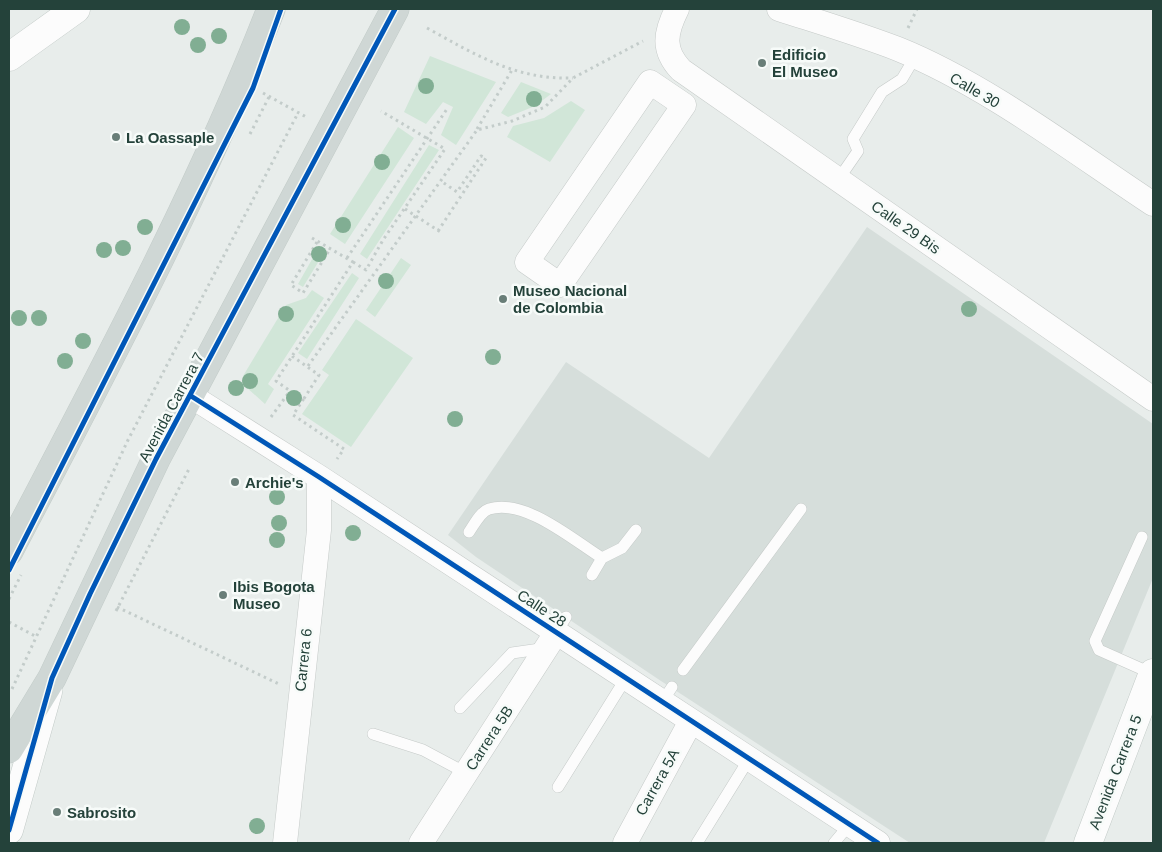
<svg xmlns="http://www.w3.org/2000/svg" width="1162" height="852" viewBox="0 0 1162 852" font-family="Arial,sans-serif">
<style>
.built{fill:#d6dedb}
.green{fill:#d1e6d8}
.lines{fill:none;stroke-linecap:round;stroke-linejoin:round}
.lane-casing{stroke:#c5cac8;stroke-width:12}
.street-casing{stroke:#c5cac8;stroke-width:25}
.secondary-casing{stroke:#c3cbc8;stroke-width:29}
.primary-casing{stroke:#c3ccc9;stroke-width:29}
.path{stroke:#c3ccca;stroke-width:3;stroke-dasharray:2.5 4;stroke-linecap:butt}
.lane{stroke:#fcfcfc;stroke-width:11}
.street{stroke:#fcfcfc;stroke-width:24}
.secondary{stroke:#fcfcfc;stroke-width:28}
.primary{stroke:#cfd7d5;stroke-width:28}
.cycleway-casing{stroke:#f7fbf9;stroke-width:8}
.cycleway{stroke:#0057b8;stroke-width:5}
.tree{fill:#81ae93}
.poi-dot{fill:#697e78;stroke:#f7fbf9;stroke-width:2}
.labels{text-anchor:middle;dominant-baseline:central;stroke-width:5;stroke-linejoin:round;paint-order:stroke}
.poi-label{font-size:15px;font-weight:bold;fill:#24423a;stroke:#f7fbf9;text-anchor:start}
.street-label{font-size:15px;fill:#24423a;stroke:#f7fbf9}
</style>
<rect width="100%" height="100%" fill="#e8edeb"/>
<!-- built -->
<path class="built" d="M867 227 1153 424V578L1044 843H910L661 681 476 557 448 535 566 362 709 458Z"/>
<!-- green -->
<path class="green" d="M430 56 496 82 456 145 441 135 453 107 443 102 426 124 404 112Z
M521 82 551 94 535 106 508 117 501 113Z
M571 101 585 110 550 162 507 137 513 126 544 118Z
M398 127 414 138 345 244 330 234Z
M429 145 439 150 367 259 360 254Z
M319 247 325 251 303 287 298 284Z
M401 258 411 265 375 317 366 310Z
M352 273 359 278 307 359 298 353Z
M312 290 324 298 268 384 274 389 265 404 245 386 243 376 286 305 306 298Z
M356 319 413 358 351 447 302 414 329 375 322 370Z"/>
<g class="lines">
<!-- lane casing -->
<g class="lane-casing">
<path id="lane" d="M838 180 858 151 853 139 882 92 902 79 915 57
M469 532C474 525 480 512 489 509 525 498 573 540 602 558
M1142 537 1095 641 1099 650 1153 674
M592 575 602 558 622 548 636 530
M556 633 566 617
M683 670 801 509
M662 702 672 687
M460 708 512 653 547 648
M373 734 423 750 466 773
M558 787 626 678
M697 843 749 759
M834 843 849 825"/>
</g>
<!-- street casing -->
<g class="street-casing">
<path id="street" d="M677 9C665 33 662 50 681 70L1153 399
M779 9C819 22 859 34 898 49 985 84 1074 152 1153 204
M650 82 684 105 560 285 527 262Z
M191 396 319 477 878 843
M285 843 319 530V477
M421 843 556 633
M625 843 691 721"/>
</g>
<!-- secondary casing -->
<g class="secondary-casing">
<path id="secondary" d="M9 57 76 9
M9 830 48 692
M1088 843 1153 673"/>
</g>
<!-- primary casing -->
<g class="primary-casing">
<path id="primary" d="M9 551C101 375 199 194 271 9
M9 749 52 678 156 459 395 9"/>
</g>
<!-- path -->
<path class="path" d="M427 28C476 55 516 80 573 78
M908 28 917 9
M263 93 308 118
M477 129 512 70
M250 134 269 97
M405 209 442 233
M438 231 486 158 481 156 457 192 441 181
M312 238 353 262 276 381 303 400 293 415 344 449 337 459
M317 242 291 285 303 293 330 249
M347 258 447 109
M353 262 366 270 383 240 445 149 381 111
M292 356 319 375 303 400
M308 366 477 130 512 121 545 107 573 78 643 41
M271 417 290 391
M9 599 21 575
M117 607 279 684
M116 611 189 469
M9 622 35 636
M12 689 128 440 298 113"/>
<!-- lane -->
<use href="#lane" class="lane"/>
<!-- street -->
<use href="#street" class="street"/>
<!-- secondary -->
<use href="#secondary" class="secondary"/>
<!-- primary -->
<use href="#primary" class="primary"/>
<!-- cycleway casing -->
<g class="cycleway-casing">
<path id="cycleway" d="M191 396 319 477 878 843
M9 570 253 88 281 9
M9 830 52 678 90 594 156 459 395 9"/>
</g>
<!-- cycleway -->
<use href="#cycleway" class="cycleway"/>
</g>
<!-- trees -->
<g class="tree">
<circle cx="182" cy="27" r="8"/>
<circle cx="219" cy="36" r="8"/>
<circle cx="198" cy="45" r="8"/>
<circle cx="426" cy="86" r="8"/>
<circle cx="534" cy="99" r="8"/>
<circle cx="382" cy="162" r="8"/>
<circle cx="343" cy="225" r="8"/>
<circle cx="145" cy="227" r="8"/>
<circle cx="123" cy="248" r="8"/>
<circle cx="104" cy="250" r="8"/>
<circle cx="319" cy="254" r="8"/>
<circle cx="386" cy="281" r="8"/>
<circle cx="969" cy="309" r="8"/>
<circle cx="286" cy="314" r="8"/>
<circle cx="19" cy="318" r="8"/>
<circle cx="39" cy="318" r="8"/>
<circle cx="83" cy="341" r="8"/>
<circle cx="493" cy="357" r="8"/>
<circle cx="65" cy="361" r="8"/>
<circle cx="250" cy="381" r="8"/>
<circle cx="236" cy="388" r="8"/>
<circle cx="294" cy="398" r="8"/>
<circle cx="455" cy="419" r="8"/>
<circle cx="277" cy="497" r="8"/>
<circle cx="279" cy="523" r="8"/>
<circle cx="353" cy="533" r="8"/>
<circle cx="277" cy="540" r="8"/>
<circle cx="257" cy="826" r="8"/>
</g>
<!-- markers -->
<g class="poi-dot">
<circle cx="762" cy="63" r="5"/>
<circle cx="116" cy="137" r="5"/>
<circle cx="503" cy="299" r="5"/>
<circle cx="235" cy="482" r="5"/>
<circle cx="223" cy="595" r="5"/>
<circle cx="57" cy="812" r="5"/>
</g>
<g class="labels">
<!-- poi labels -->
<g class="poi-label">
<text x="772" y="54">Edificio<tspan x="772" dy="17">El Museo</tspan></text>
<text x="126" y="137">La Oassaple</text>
<text x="513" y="290">Museo Nacional<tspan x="513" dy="17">de Colombia</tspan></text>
<text x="245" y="482">Archie's</text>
<text x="233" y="586">Ibis Bogota<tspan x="233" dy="17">Museo</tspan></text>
<text x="67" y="812">Sabrosito</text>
</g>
<!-- street labels -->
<g class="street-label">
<text transform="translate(975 90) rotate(30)">Calle 30</text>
<text transform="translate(906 227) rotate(35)">Calle 29 Bis</text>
<text transform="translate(171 407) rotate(-62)">Avenida Carrera 7</text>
<text transform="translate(542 608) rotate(33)">Calle 28</text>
<text transform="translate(303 660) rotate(-84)">Carrera 6</text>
<text transform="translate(489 738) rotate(-57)">Carrera 5B</text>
<text transform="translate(1115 772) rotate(-69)">Avenida Carrera 5</text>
<text transform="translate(657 782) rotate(-61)">Carrera 5A</text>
</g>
</g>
<!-- border -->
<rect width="1162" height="852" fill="none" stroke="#24423a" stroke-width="20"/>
</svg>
